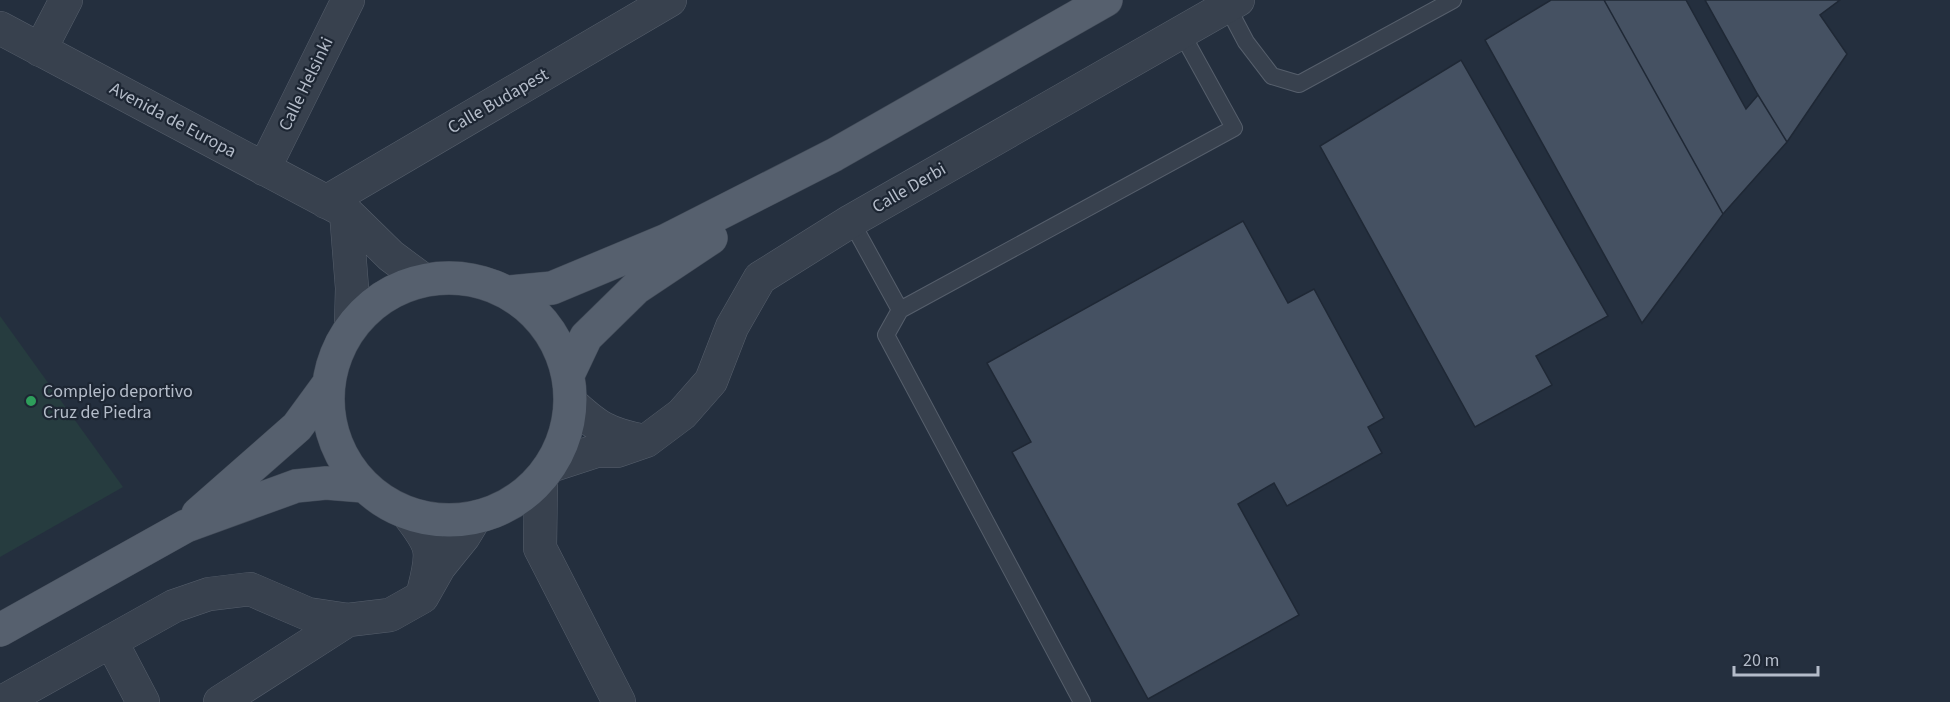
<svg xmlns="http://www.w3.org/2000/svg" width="1950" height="702" viewBox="0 0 1950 702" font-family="'Source Sans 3',sans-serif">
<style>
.green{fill:#263c3f}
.building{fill:#455162;stroke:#1f2835;stroke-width:1.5}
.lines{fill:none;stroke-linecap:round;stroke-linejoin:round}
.lane-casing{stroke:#565f6c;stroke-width:18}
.street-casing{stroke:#565f6c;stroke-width:34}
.primary-casing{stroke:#414a57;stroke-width:34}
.lane{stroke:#38414e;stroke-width:16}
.street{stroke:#38414e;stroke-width:33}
.primary{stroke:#56606e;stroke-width:33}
.leisure-dot{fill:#2e9e5b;stroke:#1d2633;stroke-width:2}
.labels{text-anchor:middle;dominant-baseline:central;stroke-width:4.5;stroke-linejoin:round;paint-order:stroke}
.street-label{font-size:18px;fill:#b4bcc9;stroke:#1d2633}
.poi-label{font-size:18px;fill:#b4bcc9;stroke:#1d2633;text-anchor:start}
</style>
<rect width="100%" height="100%" fill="#242f3e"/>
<!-- green -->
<path class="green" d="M0 316 123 487 0 557Z"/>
<!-- building -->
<path class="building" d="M1551 0H1604L1723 214 1642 323 1485 40Z
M1604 0H1686L1746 109 1758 95 1787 142 1723 214Z
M1705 0H1840L1820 15 1847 54 1787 142 1758 95Z
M1461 60 1608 316 1536 356 1552 385 1475 427 1320 146Z
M1243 221 1288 303 1314 289 1384 418 1368 427 1382 453 1287 506 1274 483 1238 504 1299 615 1148 699 1012 452 1031 442 987 363Z"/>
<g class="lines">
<!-- lane casing -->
<g class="lane-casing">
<path id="lane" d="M1227 6 1246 42 1272 76 1299 84 1453 0
M851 221 900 310
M1082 702 886 335 900 310 1234 128 1181 32"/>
</g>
<!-- street casing -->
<g class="street-casing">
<path id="street" d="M0 28 346 212 391 256 422 279
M40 50 66 0
M264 169 348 0
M326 202 670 0
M346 212 352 288 351 325
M570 402C597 427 607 434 644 441
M550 466 596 451H617L646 441 682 414 711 381 732 327 760 278 851 221 1238 0
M541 478 540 548 619 702
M408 514C433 546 434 550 424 589
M111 641 143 702
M2 702 174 606 209 594 250 589 308 614 348 620 390 615 422 597 439 567 464 536 475 518
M220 702 348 620"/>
</g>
<!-- primary casing -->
<g class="primary-casing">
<path id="primary" d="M328 399a121 121 0 1 1 242 0a121 121 0 1 1-242 0Z
M508 292 552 288 667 240 834 155 1106 0
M568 375 586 337 636 288 711 238
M198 514 297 427 327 386
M0 630 186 526 296 486 326 483 363 486"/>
</g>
<!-- lane -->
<use href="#lane" class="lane"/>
<!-- street -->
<use href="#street" class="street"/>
<!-- primary -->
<use href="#primary" class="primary"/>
</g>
<!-- markers -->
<circle class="leisure-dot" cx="31" cy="401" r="6"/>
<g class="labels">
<!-- street labels -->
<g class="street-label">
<text transform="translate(306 84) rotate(-64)">Calle Helsinki</text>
<text transform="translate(498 101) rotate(-30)">Calle Budapest</text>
<text transform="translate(173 120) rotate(28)">Avenida de Europa</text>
<text transform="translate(909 188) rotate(-30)">Calle Derbi</text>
</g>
<!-- poi labels -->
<g class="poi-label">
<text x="43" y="391">Complejo deportivo<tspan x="43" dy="21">Cruz de Piedra</tspan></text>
</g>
</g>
<!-- scale -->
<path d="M1734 666v9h84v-9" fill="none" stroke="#b4bcc9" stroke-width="3"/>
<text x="1743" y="666" font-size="18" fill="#b4bcc9" stroke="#1d2633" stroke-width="4.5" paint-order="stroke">20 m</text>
</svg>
